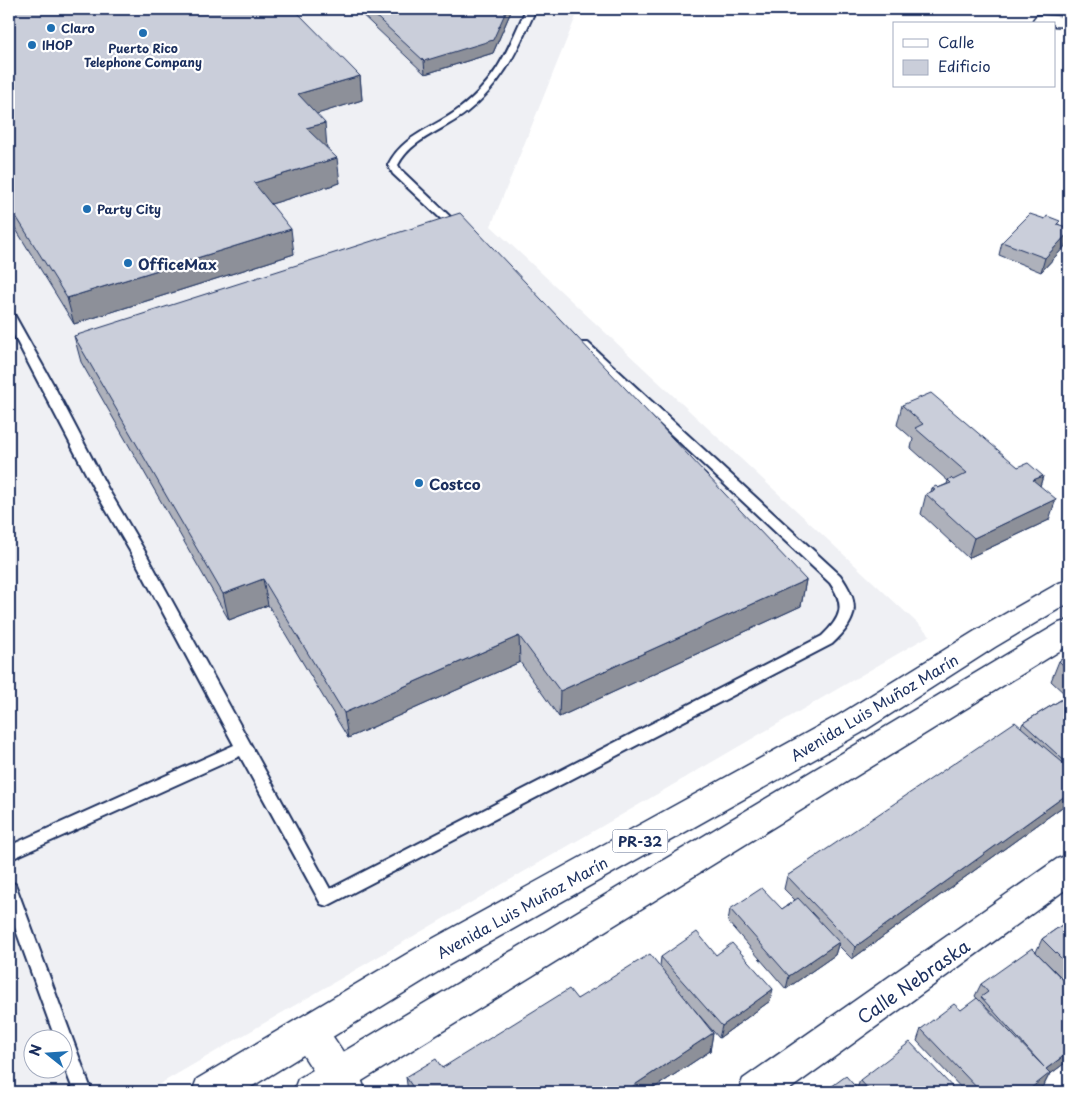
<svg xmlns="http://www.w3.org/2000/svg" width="1078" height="1101" viewBox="0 0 1078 1101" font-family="'Playpen Sans',sans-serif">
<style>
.built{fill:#eff0f4;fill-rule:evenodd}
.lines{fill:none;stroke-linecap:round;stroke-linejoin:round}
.service-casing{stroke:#1b2f5e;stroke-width:4}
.minor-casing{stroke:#1b2f5e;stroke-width:3}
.primary-casing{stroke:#1b2f5e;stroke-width:3}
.service{fill:#fff;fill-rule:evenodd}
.minor{fill:#fff;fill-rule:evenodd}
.primary{fill:#fff;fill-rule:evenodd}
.wall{fill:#aeb1bb;stroke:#1b2f5e}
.shaded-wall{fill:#8d9099;stroke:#1b2f5e}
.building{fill:#caceda;stroke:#1b2f5e}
.poi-dot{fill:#1f6fb2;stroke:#fff;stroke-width:2}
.labels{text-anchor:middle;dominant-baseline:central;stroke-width:4.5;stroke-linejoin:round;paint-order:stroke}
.far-poi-label{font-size:12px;font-weight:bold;fill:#1b2f5e;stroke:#fff;text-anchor:start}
.shield{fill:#fff;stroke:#5f6d8e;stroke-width:1}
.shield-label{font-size:14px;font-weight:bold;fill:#1b2f5e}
.poi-label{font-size:15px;font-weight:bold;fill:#1b2f5e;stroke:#fff;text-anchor:start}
.street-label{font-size:15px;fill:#1b2f5e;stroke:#fff}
.near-street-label{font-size:18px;fill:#1b2f5e;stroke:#fff}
</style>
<rect width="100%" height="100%" fill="#fff"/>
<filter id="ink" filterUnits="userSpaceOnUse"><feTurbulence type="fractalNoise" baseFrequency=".02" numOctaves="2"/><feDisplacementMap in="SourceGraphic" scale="10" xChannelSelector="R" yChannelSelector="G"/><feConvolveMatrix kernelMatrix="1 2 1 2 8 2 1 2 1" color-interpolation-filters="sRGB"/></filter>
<g filter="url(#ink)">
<!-- built -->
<path class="built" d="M9 9H579L491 226 930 635 146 1092H9ZM32 1038H62V1068H32Z"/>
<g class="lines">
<!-- service casing -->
<g class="service-casing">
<path id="service" d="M526 9H536C516 52 505 81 467 112 444 131 413 137 398 165L401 170 463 229 458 232 454 231 393 174 388 165C403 135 434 128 459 109 497 80 507 51 526 9Z
M9 312 15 316 53 384 108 489 144 550 330 889 822 636C841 618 846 606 830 583L580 349 578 346 580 343H588L840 575C861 604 858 620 832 644L327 906 321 904 240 756 9 860V846L234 745 130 551 94 489 9 326Z
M9 882 15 884 17 889 92 1092H74L62 1061V1038H55L9 911Z"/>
</g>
<!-- minor casing -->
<g class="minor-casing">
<path id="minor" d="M1042 15 1069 17V27L1054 26V24H1035L1033 20 1036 16Z
M1069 855V887L786 1092H738L743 1079 1057 859Z
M309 1015 322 1020 361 1079 366 1092H327L296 1044 291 1032 296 1020Z"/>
</g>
<!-- primary casing -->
<g class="primary-casing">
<path id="primary" d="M1069 580V603L995 647 861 733 449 965 243 1092H192L197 1079 425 943 839 715 975 631 1059 583Z
M1069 620V645L344 1092H293L298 1079 1059 623Z"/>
</g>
<!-- service -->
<use href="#service" class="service"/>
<!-- minor -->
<use href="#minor" class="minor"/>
<!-- primary -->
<use href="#primary" class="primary"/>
</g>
<!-- wall -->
<path class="wall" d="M9 9 360 76 362 100 316 114 327 148H326L340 183 271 204 294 254 74 324 9 218Z
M356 9H512L493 53 425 74Z
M1059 224 1068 243 1041 272 999 255 1002 242Z
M74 336 806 580 801 606 559 717 520 662 348 738 268 605 229 620 81 362Z
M902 405 1018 467 1043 476 1040 486 1049 520 968 558 921 514 926 494 931 492 932 488H938L947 484 948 481 911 448 913 439 897 425Z
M1069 654V802L852 959 838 945 835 955 786 989 728 922 730 909H782L795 900 784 889 787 876 1021 727 1023 723 1067 696 1051 681 1059 661Z
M1069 920V985L1036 952 1042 939Z
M716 955 770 1001 719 1038 692 1007 713 1033 710 1051 648 1092H408L406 1077 442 1068 577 999 660 966 661 957Z
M981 984 1069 986V1060L1049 1075 1044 1085 1034 1092H965L917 1041 921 1029 961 1010 979 1001 975 996Z
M860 1080 957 1092H824L857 1089Z"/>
<!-- shaded-wall -->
<path class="shaded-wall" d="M507 9H512L493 53 425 74 424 61Z
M360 76 362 100 301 119 298 94Z
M325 123 327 148 309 153 306 128Z
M337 158 340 183 258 208 254 183Z
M291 229 294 254 74 324 67 298Z
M1069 232V239L1068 243 1041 272 1045 258Z
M1043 476 1037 496 1033 480Z
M1056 499 1049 520 968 558 974 538Z
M263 579 268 605 229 620 223 594Z
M806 580 801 606 559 717 560 691Z
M519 636 520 662 348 738 344 713Z
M1069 793V802L852 959 855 947Z
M839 942 835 955 786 989 789 976Z
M773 989 770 1001 719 1038 722 1026Z
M713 1033 710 1051 648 1092H624Z
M1069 1052V1060L1049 1075 1044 1085 1034 1092H1026L1046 1069Z"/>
<!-- building -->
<path class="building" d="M9 9H294L360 76 298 94 325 123 306 128 337 158 254 183 291 229 67 298 9 205Z
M368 9H507L493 40 424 61Z
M460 213 806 580 560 691 519 636 344 713 263 579 223 594 74 336Z
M1030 214 1045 219 1047 216 1060 221 1057 224 1069 228V232L1045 258 1002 242Z
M931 393 1018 467 1028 463 1043 476 1033 480 1056 499 974 538 926 494 935 490 932 488 936 486 938 488 951 483 948 480 951 478 953 480 967 473 915 428 923 424 902 405Z
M1069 654V671L1059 661Z
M1069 695V765L1023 723Z
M1015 722 1069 768V780L1068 781 1069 782V793L855 947 787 876Z
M762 888 782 909 798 898 839 942 789 976 730 909Z
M1069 920V966L1042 939Z
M697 932 716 955 732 943 773 989 722 1026 661 957Z
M1032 948 1069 986V1052L1046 1069 1050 1073 1026 1092H981L921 1029 954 1004 961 1010 977 998 1044 1067 981 997 988 992 981 984Z
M650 954 713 1033 624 1092H416L406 1077 436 1059 442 1068 569 989 577 999Z
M910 1042 957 1092H871L860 1080Z
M846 1076 860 1092H824Z"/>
</g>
<!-- markers -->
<g class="poi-dot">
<circle cx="51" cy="28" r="5"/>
<circle cx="143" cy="33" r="5"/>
<circle cx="32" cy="45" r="5"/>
<circle cx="87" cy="209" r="5"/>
<circle cx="128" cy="263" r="5"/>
<circle cx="419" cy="483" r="5"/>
</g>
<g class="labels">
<!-- far-poi labels -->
<g class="far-poi-label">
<text x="61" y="28">Claro</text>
<text x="42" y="45">IHOP</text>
<text x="143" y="48" text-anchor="middle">Puerto Rico<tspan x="143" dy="14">Telephone Company</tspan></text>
<text x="97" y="209">Party City</text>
</g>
<!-- shield labels -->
<rect class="shield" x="612.5" y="829.5" width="55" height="23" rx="4"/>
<g class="shield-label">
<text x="640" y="841">PR-32</text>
</g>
<!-- poi labels -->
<g class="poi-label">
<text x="138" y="263">OfficeMax</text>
<text x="429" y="483">Costco</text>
</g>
<!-- street labels -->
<g class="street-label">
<text transform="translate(874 707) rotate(-31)">Avenida Luis Muñoz Marín</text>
<text transform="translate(522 907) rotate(-29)">Avenida Luis Muñoz Marín</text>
</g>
<!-- near-street labels -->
<g class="near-street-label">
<text transform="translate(913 981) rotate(-35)">Calle Nebraska</text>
</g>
</g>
<!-- margin -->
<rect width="1078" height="1101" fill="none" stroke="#fff" stroke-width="30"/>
<rect x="15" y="15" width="1048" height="1071" fill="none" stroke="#1b2f5e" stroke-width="2" filter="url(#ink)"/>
<!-- legend -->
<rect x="893" y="22" width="162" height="65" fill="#ffffff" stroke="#a4acbf"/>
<rect x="903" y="39" width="25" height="8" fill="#ffffff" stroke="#a4acbf"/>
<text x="938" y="48" font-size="15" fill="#1b2f5e">Calle</text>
<rect x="903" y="60" width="25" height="15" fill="#caceda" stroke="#a4acbf"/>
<text x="938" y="72" font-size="15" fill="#1b2f5e">Edificio</text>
<!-- north arrow -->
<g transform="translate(48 1054) rotate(287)"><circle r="24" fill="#ffffff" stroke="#a4acbf"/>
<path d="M0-4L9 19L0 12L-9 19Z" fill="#1f6fb2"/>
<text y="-8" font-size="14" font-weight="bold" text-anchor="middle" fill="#1b2f5e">N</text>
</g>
</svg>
